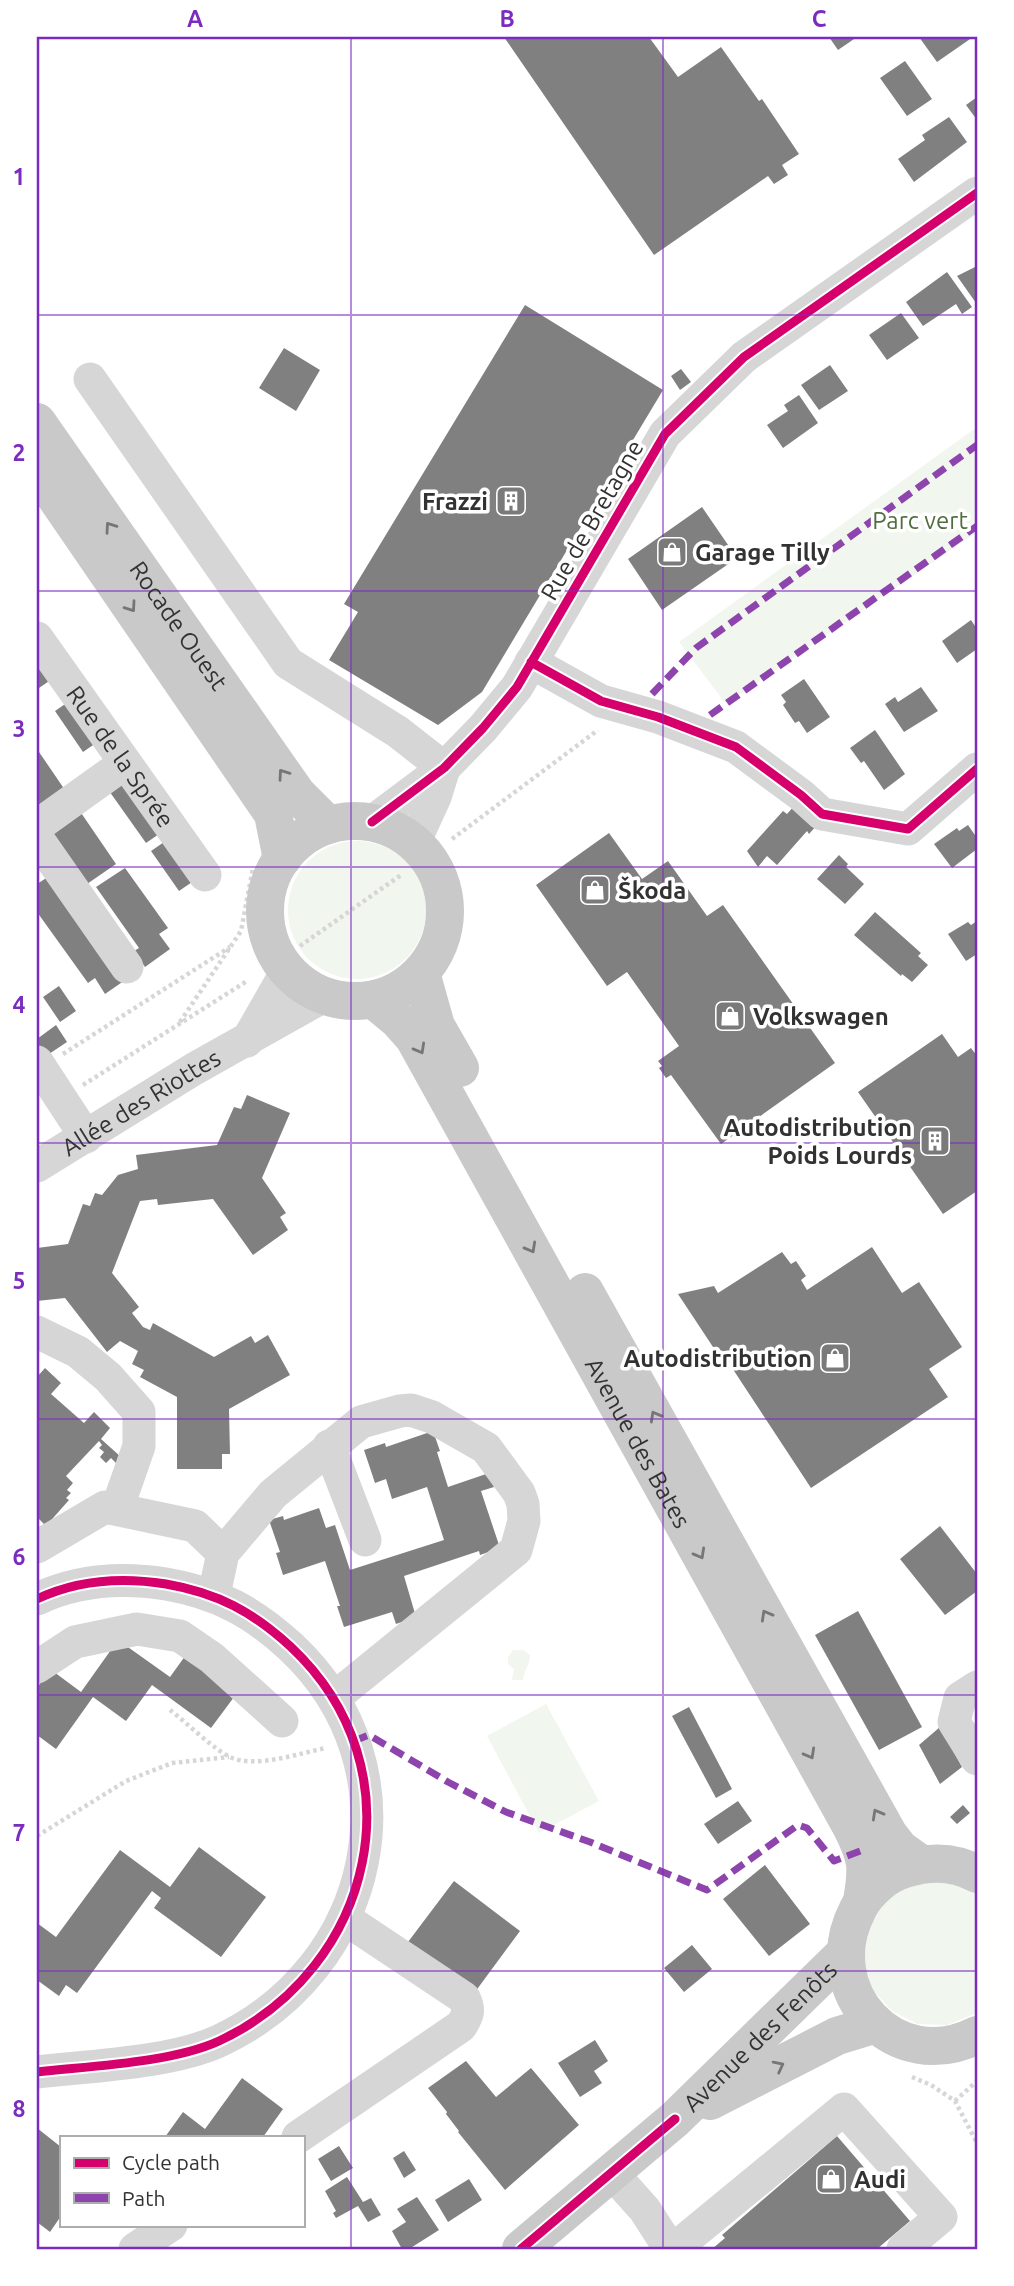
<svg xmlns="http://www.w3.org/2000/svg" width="1014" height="2286" viewBox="0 0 1014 2286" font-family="Ubuntu,sans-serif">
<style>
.green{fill:#f1f6ee}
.building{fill:#808080}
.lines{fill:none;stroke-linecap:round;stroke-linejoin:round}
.path{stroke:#d6d6d6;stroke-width:4.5;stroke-dasharray:3.5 3.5;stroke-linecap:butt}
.minor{stroke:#d6d6d6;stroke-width:33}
.major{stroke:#c9c9c9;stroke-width:38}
.quiet{stroke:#8e44ad;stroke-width:7;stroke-dasharray:14 7;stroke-linecap:butt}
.cycleway-casing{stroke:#fff;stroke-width:13}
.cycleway{stroke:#d6006c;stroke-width:9}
.oneway{stroke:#767676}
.grid{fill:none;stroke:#7b2cbf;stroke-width:2;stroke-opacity:0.55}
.labels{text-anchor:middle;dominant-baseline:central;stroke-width:7;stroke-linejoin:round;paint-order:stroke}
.poi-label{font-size:24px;font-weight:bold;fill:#323232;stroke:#fff;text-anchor:start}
.street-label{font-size:24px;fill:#323232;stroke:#fff}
.park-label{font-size:24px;fill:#506d3f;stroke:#fff}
.neatline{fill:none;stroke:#7b2cbf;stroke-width:2.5}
.grid-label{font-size:23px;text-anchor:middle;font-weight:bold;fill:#7b2cbf}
</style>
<rect width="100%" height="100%" fill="#fff"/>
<!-- green -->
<path class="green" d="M977 427V532L726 704 679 642Z
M288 910a69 69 0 1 1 138 0a69 69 0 1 1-138 0Z
M513 1650H523L530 1655C530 1665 524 1670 523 1680H512L514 1669 508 1664V1657Z
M546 1704 599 1801 539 1833 487 1736Z
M926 1880 963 1885 977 1892V2013L947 2025 917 2024 891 2010 872 1989 864 1962 869 1925 891 1895Z"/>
<!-- building -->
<path class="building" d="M504 37H649L678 77 721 47 759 101 762 99 799 154 782 165 788 175 774 184 768 176 654 255Z
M829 37H857L838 50Z
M919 37H973L937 62Z
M905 61 932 99 907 116 880 78Z
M977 97V120L966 105Z
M949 117 967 142 914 182 898 159 925 140 922 135Z
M977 266V302L976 303 957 276Z
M947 272 972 307 962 314 956 304 923 326 906 302Z
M525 305 663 390 482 692 438 725 329 660 358 612 344 604Z
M901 313 919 338 887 360 869 335Z
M284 348 320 370 296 411 259 388Z
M830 365 848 391 819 410 801 385Z
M681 369 691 382 680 390 671 376Z
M799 395 818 423 783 448 767 425 788 411 784 405Z
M702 507 737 558 662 610 628 559Z
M971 620 977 629V649L957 663 942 641Z
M37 651 55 677 39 688 37 684Z
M804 679 830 717 807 733 799 721 795 723 783 705 786 702 781 695Z
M921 687 938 711 904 732 885 704 895 697 898 702Z
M71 700 99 741 83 752 55 711Z
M875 730 905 774 884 790 864 761 861 763 850 748Z
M37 749 67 793 37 814Z
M124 777 162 832 146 843 107 788Z
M75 804 116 864 87 884 42 827Z
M795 805 817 825 809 834 807 831 777 865 767 856 758 867 747 851 783 811 787 814Z
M968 825 977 838V849L952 868 934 844 957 828 959 831Z
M609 833 642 879 668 861 707 916 723 905 835 1063 721 1144 671 1075 666 1078 659 1068 662 1066 658 1061 679 1046 627 972 607 986 536 885Z
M167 840 195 880 179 891 151 851Z
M839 855 848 864 846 867 864 884 845 904 817 879Z
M125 868 168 928 159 934 170 949 145 967 134 951 139 948 96 887Z
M54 873 131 976 105 994 95 978 88 983 37 912V884Z
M875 912 921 953 918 956 928 965 912 982 902 974 901 976 854 935Z
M977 921V954L966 961 948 934 968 922 971 925Z
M59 986 76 1011 60 1022 43 997Z
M56 1025 67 1042 43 1058 37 1048V1039Z
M942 1034 958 1057 971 1048 977 1056V1191L943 1214 858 1092Z
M247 1095 290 1113 262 1178 286 1213 280 1217 288 1230 253 1255 213 1199 158 1205 157 1199 140 1201 112 1273 139 1307 132 1313 143 1327 150 1330 153 1323 214 1357 251 1336 255 1343 268 1335 290 1375 229 1409 230 1454H222V1469H177V1397L140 1377 144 1370 132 1364 138 1351 120 1341 107 1352 65 1298 37 1301V1248L68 1244 83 1204 90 1206 95 1193 102 1195 118 1175 138 1169 136 1155 217 1145 234 1107 241 1109Z
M872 1247 902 1293 919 1282 962 1347 929 1369 948 1397 811 1488 719 1348 715 1350 678 1294 714 1286 718 1293 782 1252 791 1264 796 1261 806 1276 801 1280 807 1290Z
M45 1368 61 1383 51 1394 84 1423 94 1412 110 1428 101 1439 121 1457 116 1463 111 1458 106 1463 100 1457 104 1452 99 1448 102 1445 99 1441 66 1476 73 1483 67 1490 71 1493 66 1498 69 1500 46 1526 37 1517V1377Z
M433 1431 440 1451 437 1452 448 1487 489 1473 494 1487 481 1491 500 1548 480 1555 479 1551 404 1576 416 1617 396 1624 392 1612 344 1627 337 1606H340L325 1561 283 1575 276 1553 280 1552 269 1520 283 1516 284 1520 319 1508 326 1528 335 1525 350 1570 444 1540 427 1487 392 1499 386 1479 375 1483 364 1450 385 1443 386 1447Z
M940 1526 977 1574V1591L945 1615 900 1559Z
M858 1611 922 1727 879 1750 815 1635Z
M118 1640 170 1677 188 1652 240 1689 211 1728 152 1685 126 1721 93 1697 56 1749 37 1735V1688L50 1669 81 1692Z
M689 1707 732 1789 716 1798 672 1716Z
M940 1727 962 1767 940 1784 919 1745Z
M738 1801 752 1821 718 1844 704 1824Z
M963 1805 970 1813 957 1824 950 1817Z
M199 1847 266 1897 221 1957 154 1908 161 1898 152 1891 77 1993 66 1985 59 1996 37 1980V1923L56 1937 120 1850 170 1887Z
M765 1865 810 1924 769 1956 723 1899Z
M454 1881 520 1931 475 1992 408 1942Z
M692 1945 712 1969 684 1992 664 1968Z
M595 2040 608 2061 594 2071 602 2083 580 2097 558 2063Z
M466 2061 496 2097 531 2068 579 2125 505 2190 458 2132 459 2131 446 2114 447 2112 428 2088Z
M242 2078 283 2109 263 2137H165L183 2112 205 2129Z
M37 2128 61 2147V2216L50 2232 37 2222Z
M837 2136 910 2221 877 2249H712L725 2238 722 2235Z
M339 2146 353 2168 331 2181 318 2159Z
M404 2151 416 2170 404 2178 393 2158Z
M347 2177 363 2202 371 2198 381 2215 368 2222 358 2206 336 2218 333 2213 336 2211 325 2191Z
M469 2179 482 2200 448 2222 435 2200Z
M417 2197 439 2230 409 2249H402L392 2231 406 2222 397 2209Z"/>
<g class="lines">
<!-- path -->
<path class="path" d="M452 839 598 730
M300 946 401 875
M180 1022 241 931 253 868
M63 1054 230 947
M83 1085 247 981
M170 1710C187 1723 212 1748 230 1757 255 1769 300 1753 326 1748
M37 1836 126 1781 172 1763 229 1757
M912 2077 931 2085 955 2101 977 2143
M955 2101 977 2081"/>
<!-- minor -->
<g class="minor">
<path d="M90 379 288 663 398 732 444 768"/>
<path id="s1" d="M37 638 205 875"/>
<path d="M531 662 601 701 658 717 736 747 801 795 822 814 908 829 977 769"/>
<path d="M372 822 444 768 483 728 517 687 665 434 744 357 977 193"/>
<path d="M37 826 125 763"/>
<path d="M37 838 127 967"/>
<path d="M414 843 435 797 444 768"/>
<path d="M247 1041 287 971"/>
<path d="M37 1062 86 1137"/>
<path id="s2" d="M37 1166 194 1069 324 996"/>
<path d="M37 1332 78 1352 108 1377 139 1412V1446L117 1509"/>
<path d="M329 1446 365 1540"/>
<path d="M37 1547 105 1507 195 1526 223 1553"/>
<path d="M214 1595 223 1553 273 1494 361 1422 400 1411 411 1410 432 1417 486 1448 519 1493 523 1504 524 1521 516 1550 334 1698"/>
<path d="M37 1599C77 1580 122 1577 166 1584 218 1593 253 1612 291 1647 421 1769 375 1968 219 2041 171 2063 90 2066 37 2072"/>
<path d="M37 1667 75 1642 137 1629 180 1636 212 1658 282 1721"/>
<path d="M977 1687 960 1698 954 1722 977 1759"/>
<path d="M298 2137 461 2026C468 2015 470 2010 464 1998L344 1918"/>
<path d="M612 2173 645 2210 670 2249"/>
<path d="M135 2249 171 2225"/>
<path d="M674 2249 844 2109 941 2217 903 2249"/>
</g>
<!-- major -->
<g class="major">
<path id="s3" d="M37 422 297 794 328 825"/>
<path d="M37 470 273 814 282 859"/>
<circle cx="355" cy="911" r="90"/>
<path d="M421 973 436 1026 460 1068"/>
<path id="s4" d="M374 1000 398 1020 414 1038 852 1828C867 1859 868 1867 862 1901"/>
<path d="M585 1292 889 1835 900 1849 921 1864"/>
<path d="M977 1874C954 1861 930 1861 905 1869 885 1875 867 1891 858 1909 815 1991 895 2077 977 2035"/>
<path d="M710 2101 837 2036 876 2024"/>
<path id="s5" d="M521 2249 675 2119 844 1954"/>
</g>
<!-- quiet -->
<path class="quiet" d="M652 694 696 648 977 445
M710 715 977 526
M354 1741 369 1735 448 1782 506 1812 590 1842 707 1890 798 1825 807 1828 834 1861 863 1850"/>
<!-- cycleway casing -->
<g class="cycleway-casing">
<path id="cycleway" d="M531 662 601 701 658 717 736 747 801 795 822 814 908 829 977 769
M372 822 444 768 483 728 517 687 665 434 744 357 977 193
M37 1599C77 1580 122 1577 166 1584 218 1593 253 1612 291 1647 421 1769 375 1968 219 2041 171 2063 90 2066 37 2072
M521 2249 675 2119"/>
</g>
<!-- cycleway -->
<use href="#cycleway" class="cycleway"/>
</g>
<!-- one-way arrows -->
<defs><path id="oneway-chevron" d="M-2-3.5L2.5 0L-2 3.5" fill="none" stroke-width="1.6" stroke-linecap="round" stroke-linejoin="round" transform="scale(1.75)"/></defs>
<g class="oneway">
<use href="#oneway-chevron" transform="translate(110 527) rotate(-125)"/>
<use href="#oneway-chevron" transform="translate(131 607) rotate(55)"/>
<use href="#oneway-chevron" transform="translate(283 774) rotate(-125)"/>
<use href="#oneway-chevron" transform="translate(420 1049) rotate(61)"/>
<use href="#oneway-chevron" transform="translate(531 1248) rotate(61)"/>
<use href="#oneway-chevron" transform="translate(655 1416) rotate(-119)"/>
<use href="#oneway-chevron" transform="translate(700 1554) rotate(61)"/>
<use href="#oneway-chevron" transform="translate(766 1615) rotate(-119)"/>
<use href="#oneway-chevron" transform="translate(810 1754) rotate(61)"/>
<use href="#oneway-chevron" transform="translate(877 1814) rotate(-119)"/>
<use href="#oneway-chevron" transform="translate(779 2066) rotate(-27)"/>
</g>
<!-- grid -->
<path class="grid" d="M351 37V2249M663 37V2249M37 315H977M37 591H977M37 867H977M37 1143H977M37 1419H977M37 1695H977M37 1971H977"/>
<!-- icons -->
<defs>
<g id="building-square" transform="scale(1.575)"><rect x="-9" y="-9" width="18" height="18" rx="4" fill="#7a7a7a" stroke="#fff"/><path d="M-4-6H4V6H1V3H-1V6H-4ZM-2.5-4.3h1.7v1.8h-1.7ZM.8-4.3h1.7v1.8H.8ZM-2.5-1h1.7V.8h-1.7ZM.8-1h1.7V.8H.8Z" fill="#fff"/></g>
<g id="shop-square" transform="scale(1.575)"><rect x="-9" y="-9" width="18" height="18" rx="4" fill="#7a7a7a" stroke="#fff"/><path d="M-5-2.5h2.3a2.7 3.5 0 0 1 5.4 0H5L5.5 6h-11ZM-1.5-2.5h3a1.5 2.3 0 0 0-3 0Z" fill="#fff"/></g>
</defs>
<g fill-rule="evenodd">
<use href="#building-square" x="511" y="501"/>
<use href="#shop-square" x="672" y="552"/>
<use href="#shop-square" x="595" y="890"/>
<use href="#shop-square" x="730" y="1016"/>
<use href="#building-square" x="935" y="1141"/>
<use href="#shop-square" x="835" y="1358"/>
<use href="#shop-square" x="831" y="2179"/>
</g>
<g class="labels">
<!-- poi labels -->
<g class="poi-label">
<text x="488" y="501" text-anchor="end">Frazzi</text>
<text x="695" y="552">Garage Tilly</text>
<text x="618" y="890">Škoda</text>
<text x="753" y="1016">Volkswagen</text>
<text x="912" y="1127" text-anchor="end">Autodistribution<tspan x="912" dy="28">Poids Lourds</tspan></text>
<text x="812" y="1358" text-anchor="end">Autodistribution</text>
<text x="854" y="2179">Audi</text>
</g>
<!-- street labels -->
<g class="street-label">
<text transform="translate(592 520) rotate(-60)">Rue de Bretagne</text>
<text stroke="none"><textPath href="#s3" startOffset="248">Rocade Ouest</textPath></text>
<text stroke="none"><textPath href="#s1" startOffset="145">Rue de la Sprée</textPath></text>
<text stroke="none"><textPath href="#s2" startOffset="122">Allée des Riottes</textPath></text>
<text stroke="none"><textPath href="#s4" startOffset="518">Avenue des Bates</textPath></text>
<text stroke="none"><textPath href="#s5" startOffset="320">Avenue des Fenôts</textPath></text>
</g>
<!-- park labels -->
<g class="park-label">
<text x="920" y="520">Parc vert</text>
</g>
</g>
<!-- border -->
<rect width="1014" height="2286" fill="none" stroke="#ffffff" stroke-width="77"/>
<!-- legend -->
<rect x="60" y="2136" width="245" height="91" fill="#ffffff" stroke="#adadad" stroke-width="2"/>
<rect x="74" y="2158" width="35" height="10" fill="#d6006c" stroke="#adadad" stroke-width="2"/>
<text x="122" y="2170" font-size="21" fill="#323232">Cycle path</text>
<rect x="74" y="2193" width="35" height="10" fill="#8e44ad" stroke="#adadad" stroke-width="2"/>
<text x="122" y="2206" font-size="21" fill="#323232">Path</text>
<rect x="38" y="38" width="938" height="2210" class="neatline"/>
<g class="grid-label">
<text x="195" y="27">A</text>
<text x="507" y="27">B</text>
<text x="819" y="27">C</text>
<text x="19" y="185">1</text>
<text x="19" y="461">2</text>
<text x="19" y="737">3</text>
<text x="19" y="1013">4</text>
<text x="19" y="1289">5</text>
<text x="19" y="1565">6</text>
<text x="19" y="1841">7</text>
<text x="19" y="2117">8</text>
</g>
</svg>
